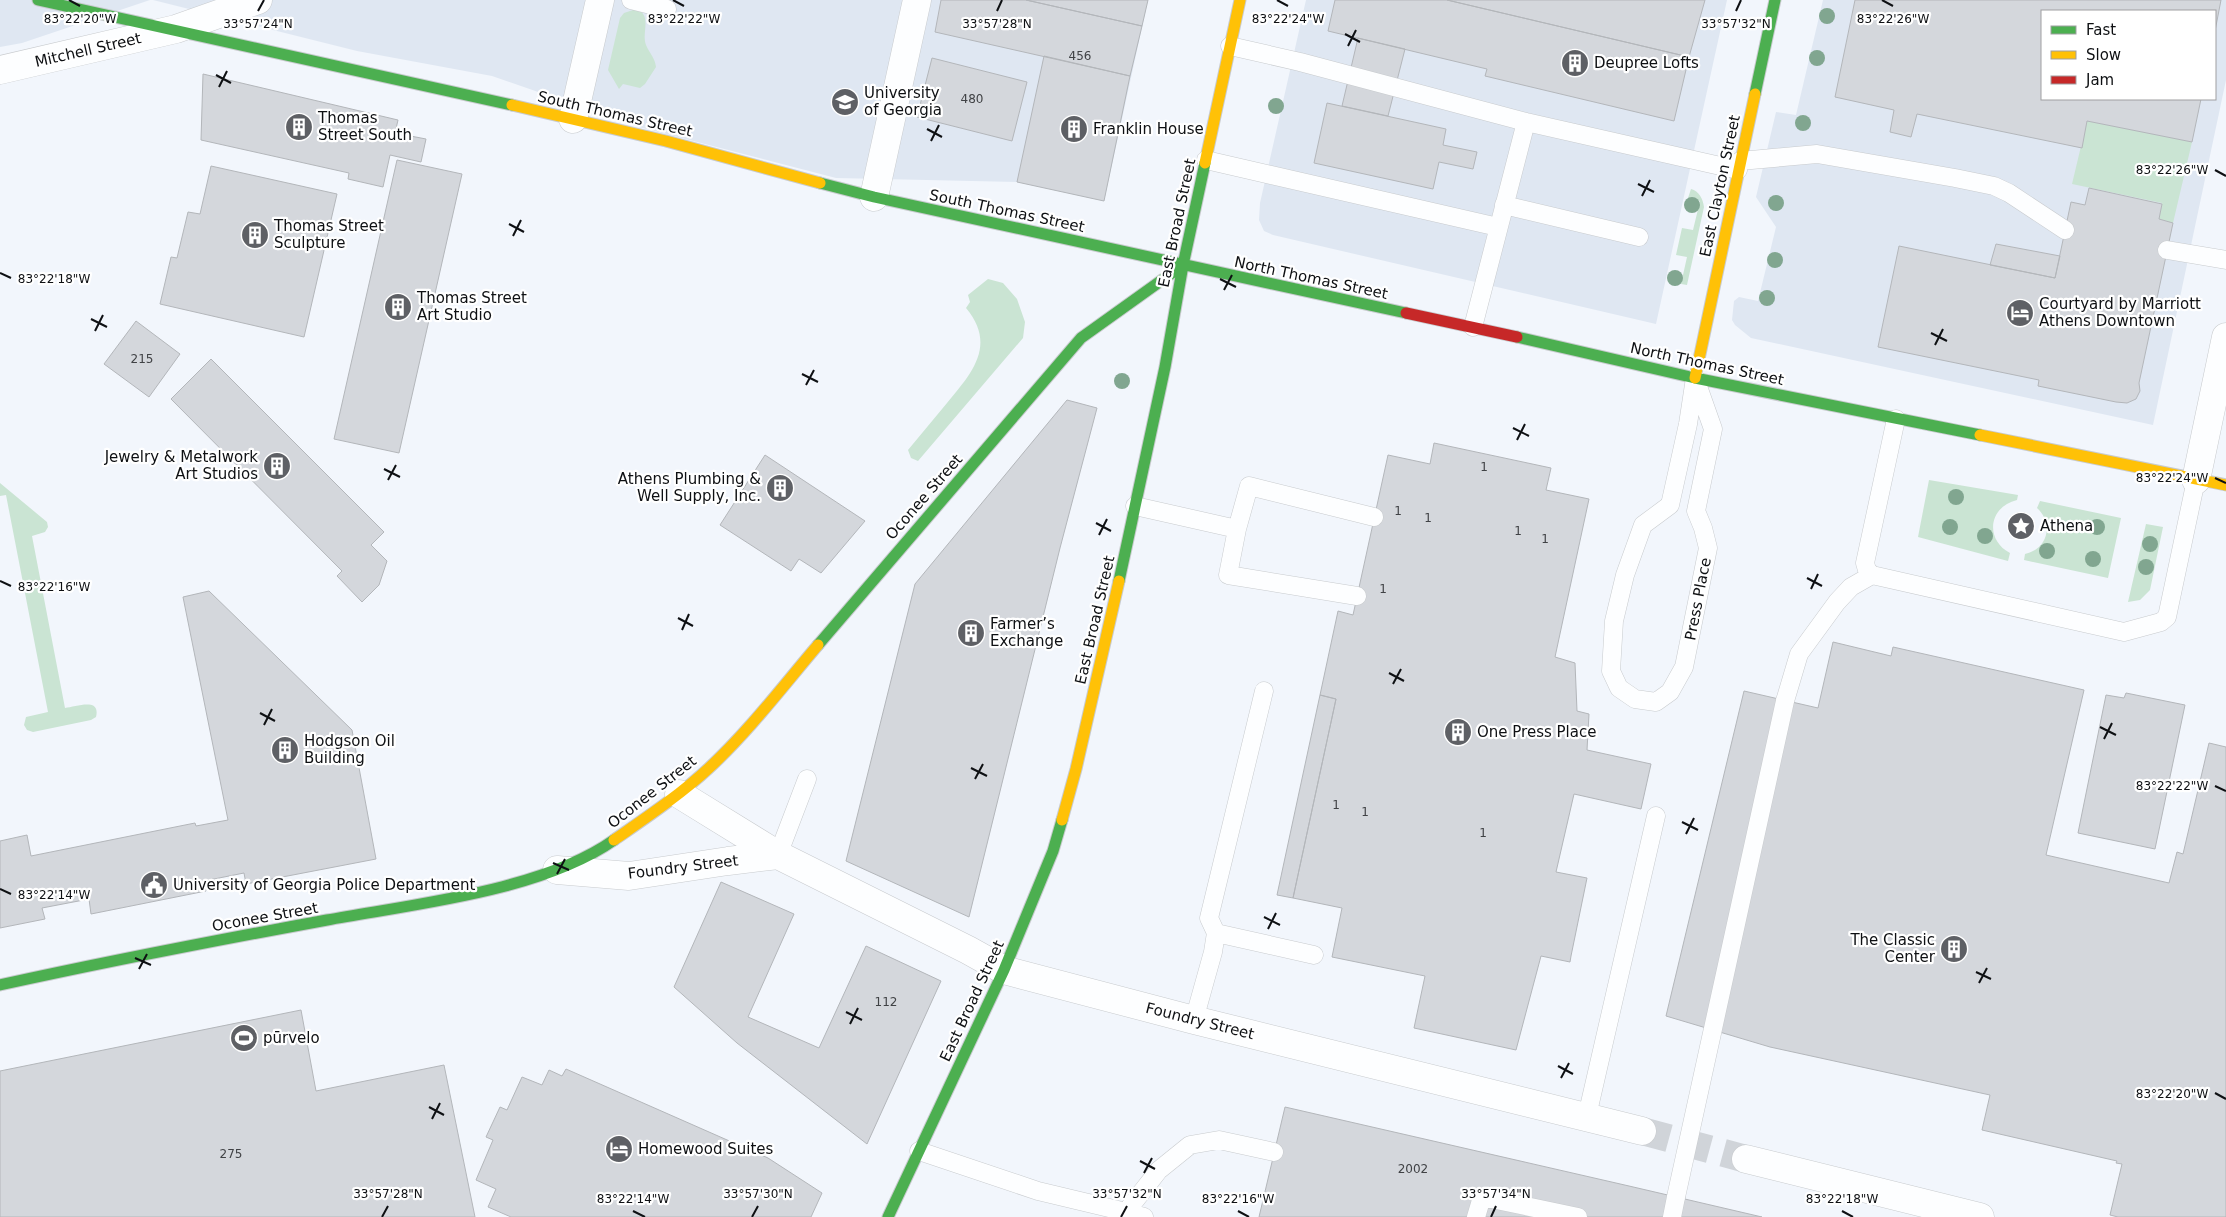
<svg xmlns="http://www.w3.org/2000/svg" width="2226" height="1217" viewBox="0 0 2226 1217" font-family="'DejaVu Sans',sans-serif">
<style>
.built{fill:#dfe7f2;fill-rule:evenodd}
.green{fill:#cae4d3}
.building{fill:#d4d7dc;stroke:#b3b6ba}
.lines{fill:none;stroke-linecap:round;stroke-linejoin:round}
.street-tunnel{stroke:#d0d4d9;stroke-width:28;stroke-dasharray:28 14;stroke-linecap:butt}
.lane-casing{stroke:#c8cbce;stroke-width:19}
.street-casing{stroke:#c8cbce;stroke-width:29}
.fast-casing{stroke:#c8cbce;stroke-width:13}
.slow-casing{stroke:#c8cbce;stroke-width:13}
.jam-casing{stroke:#c8cbce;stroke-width:13}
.lane{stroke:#fdfeff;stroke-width:18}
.street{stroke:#fdfeff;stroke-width:28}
.fast{stroke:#4caf50;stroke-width:11}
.slow{stroke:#ffc107;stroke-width:11}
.jam{stroke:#c62828;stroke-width:11}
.lane-bridge-casing{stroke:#c8cbce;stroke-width:19;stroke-linecap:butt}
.lane-bridge{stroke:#fdfeff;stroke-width:18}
.tree{fill:#81a690}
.ticks{fill:none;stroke:#0e1013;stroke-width:2}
.labels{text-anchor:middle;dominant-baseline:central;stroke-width:4.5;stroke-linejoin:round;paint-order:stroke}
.number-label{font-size:12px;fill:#404245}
.street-label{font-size:15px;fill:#0e1013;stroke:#fff}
.poi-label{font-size:15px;fill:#0e1013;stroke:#fff;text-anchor:start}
.ticks-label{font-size:12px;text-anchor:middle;fill:#0e1013;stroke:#fff;stroke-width:4.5;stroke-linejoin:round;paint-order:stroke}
</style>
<rect width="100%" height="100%" fill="#f2f6fc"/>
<!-- built -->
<path class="built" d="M0 0H150L22 43 0 47Z
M153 0H1148L1104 201 1017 182 836 178 639 127 492 76 357 51Z
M1306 0H1727L1656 324 1273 235 1264 231 1259 220 1260 203Z
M1823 0H2226V80L2153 425 1751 338 1735 325 1732 320 1734 301 1739 297 1758 301 1776 227 1756 197 1776 112 1796 115ZM2042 11H2215V99H2042Z"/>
<!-- green -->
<path class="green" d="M636 9C653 15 641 33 646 45 650 54 655 58 656 67L645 84 640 88 623 84 619 89 608 70 620 18 624 13Z
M2087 121 2192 142 2173 223 2159 219 2162 203 2072 184Z
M1691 189C1699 191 1703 199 1704 207L1687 285 1681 284 1687 257 1676 255 1682 228 1693 230 1700 201 1688 198Z
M988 279 1003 283 1017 299 1025 322 1023 338 918 461 911 458 908 450C921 434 934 419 947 403 972 373 997 345 966 308L970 302 968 295Z
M1929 480 2018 495 2017 500C1988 507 1985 540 2010 553L2008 561 1918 537Z
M0 483 47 522 48 527 45 532 32 536 65 708C76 707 101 697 96 717L91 720 33 732 27 730 24 725 26 717 48 712 6 495 0 496Z
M2040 501 2121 518 2108 578 2024 560 2025 554C2048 549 2054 523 2037 508Z
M2146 524 2163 527 2150 590 2140 600 2128 602Z"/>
<!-- building -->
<path class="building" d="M941 0H1026L1142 26 1130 76 935 32Z
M1026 0H1148L1142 26Z
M1335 0H1447L1689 57 1674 121 1485 76 1487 69 1328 31Z
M1447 0H1705L1689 57Z
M1855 0H2221L2215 31V11H2042V99H2201L2192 142 2087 121 2082 148 1917 114 1911 137 1890 132 1894 110 1835 97Z
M1358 38 1405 49 1388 116 1342 106Z
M1044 56 1130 76 1104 201 1017 182Z
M932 58 1027 82 1012 141 917 117Z
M203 74 398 120 395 133 426 139 421 162 390 155 383 187 348 179 349 173 201 140Z
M1327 103 1446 129 1443 145 1477 152 1473 169 1439 162 1433 189 1314 163Z
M397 160 462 174 399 453 334 439Z
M211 166 337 194 304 337 160 304 171 257 177 258 188 212 200 214Z
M2089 188 2162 204 2159 219 2173 223 2139 383 2140 391 2136 399 2127 403 2116 402 2038 386 2039 380 1878 347 1899 246 2055 278 2071 202 2085 205Z
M1996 244 2060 256 2055 278 1990 265Z
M136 321 180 354 149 397 104 364Z
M211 359 384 532 371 545 387 561 379 585 362 602 337 576 342 571 171 399Z
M1067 400 1097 408 1060 548 969 917 846 861 915 584Z
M1434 443 1551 468 1546 490 1589 499 1555 657 1575 663 1577 711 1589 714 1587 750 1651 764 1641 809 1574 794 1556 872 1587 878 1571 956 1570 962 1541 956 1516 1050 1414 1028 1425 976 1332 957 1342 908 1293 898 1336 699 1320 695 1338 611 1353 615 1388 455 1430 464Z
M765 455 865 521 821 573 799 559 791 571 720 525Z
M209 591 352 730 376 859 246 884 244 873 204 881 206 891 91 914 89 899 42 908 45 919 0 928V841L27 835 31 856 195 823 196 826 228 820 183 597Z
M1833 642 1891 656 1893 647 2084 690 2046 855 2169 883 2177 852 2183 854 2209 743 2226 747V1217H2118L2110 1215 2122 1164 2116 1163 2117 1161 1982 1130 1990 1095 1770 1047 1666 1016 1744 691 1818 708Z
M2126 693 2185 705 2155 849 2078 833 2106 695 2124 698Z
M1320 695 1336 699 1293 898 1277 895Z
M721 882 794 914 748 1017 819 1048 866 946 941 981 867 1144 737 1043 674 987Z
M301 1010 316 1091 444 1065 475 1217H0V1071Z
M566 1069 768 1158 822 1193 811 1217H511L488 1207 496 1189 476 1180 493 1140 486 1137 500 1107 507 1110 522 1077 542 1085 549 1070 562 1076Z
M1285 1107 1629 1186 1762 1217H1259Z"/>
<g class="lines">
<!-- street-tunnel -->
<path class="street-tunnel" d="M1642 1131 1746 1159"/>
<!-- lane casing -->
<g class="lane-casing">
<path id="lane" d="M631 0 667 9
M1230 46 1300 62 1526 122 1738 170
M1206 160 1498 227
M1740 161 1817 154 1955 178 1994 186 2009 193 2065 230
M1504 205 1639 237
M2167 250 2226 260
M1473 327 1526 122
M1695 378 1713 429 1696 511 1703 528 1708 548 1684 667 1670 692 1656 702 1635 699 1619 688 1611 671 1614 621 1625 575 1643 525 1670 505 1688 424Z
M1896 419 1865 563 1867 570 1872 575 2124 632 2161 622 2167 617 2196 480
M1135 506 1237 529 1249 486 1374 517
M1237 529 1228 575 1357 596
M1785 701 1799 654 1837 602 1851 587 1872 575
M778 855 807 779
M1216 933 1314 955
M1194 1020 1213 952 1216 933 1209 918 1264 691
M1587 1116 1656 816
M919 1151 1038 1191 1126 1212 1159 1170 1190 1145 1219 1140 1274 1152
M1126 1212 1144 1217
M1476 1217 1482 1197 1578 1217
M1672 1217 1676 1197"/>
</g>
<!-- street casing -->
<g class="street-casing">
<path id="street" d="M0 70 176 29 258 0
M573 119 600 0
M874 197 917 0
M2196 480 2226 337
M679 794 778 855 968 950 1004 970 1194 1020 1642 1131
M557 870 629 876 728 861 778 855
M1746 1159 1980 1217"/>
</g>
<!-- fast casing -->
<g class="fast-casing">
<path id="fast" d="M38 0 512 105
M1755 94 1775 0
M820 183 874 197 1406 313
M1517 337 1695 378 1980 435
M1119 581 1165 367 1183 265
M818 645 1081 338 1183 265 1205 163
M0 985C109 961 218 940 327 920 414 904 542 891 614 840
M888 1217 1004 970 1053 851 1062 820"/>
</g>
<!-- slow casing -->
<g class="slow-casing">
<path id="slow" d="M512 105 666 141 820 183
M1205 163 1240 0
M1695 378 1755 94
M1980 435 2226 485
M1062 820 1076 769 1119 581
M614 840C647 817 680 795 709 768 749 731 783 686 818 645"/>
</g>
<!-- jam casing -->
<g class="jam-casing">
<path id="jam" d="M1406 313 1517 337"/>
</g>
<!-- lane -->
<use href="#lane" class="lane"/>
<!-- street -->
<use href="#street" class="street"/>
<!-- fast -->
<use href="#fast" class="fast"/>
<!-- slow -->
<use href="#slow" class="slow"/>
<!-- jam -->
<use href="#jam" class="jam"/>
<!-- lane-bridge casing -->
<g class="lane-bridge-casing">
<path id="lane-bridge" d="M1676 1197 1785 701"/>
</g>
<!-- lane-bridge -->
<use href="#lane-bridge" class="lane-bridge"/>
</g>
<!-- trees -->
<g class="tree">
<circle cx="1827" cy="16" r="8"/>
<circle cx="1817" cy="58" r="8"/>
<circle cx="1276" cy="106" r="8"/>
<circle cx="1803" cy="123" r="8"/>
<circle cx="1776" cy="203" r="8"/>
<circle cx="1692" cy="205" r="8"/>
<circle cx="1775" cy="260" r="8"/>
<circle cx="1675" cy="278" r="8"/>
<circle cx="1767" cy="298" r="8"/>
<circle cx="1122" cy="381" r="8"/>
<circle cx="1956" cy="497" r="8"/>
<circle cx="1950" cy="527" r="8"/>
<circle cx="2097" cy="527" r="8"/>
<circle cx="1985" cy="536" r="8"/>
<circle cx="2150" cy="544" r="8"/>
<circle cx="2047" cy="551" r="8"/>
<circle cx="2093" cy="559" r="8"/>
<circle cx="2146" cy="567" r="8"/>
</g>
<!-- ticks -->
<path class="ticks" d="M69 0 80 6M673 0 684 6M1277 0 1288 6M1882 0 1893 6M258 11 264 0M997 11 1002 0M1736 11 1741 0M1345 34 1360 42M1348 46 1356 30M216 75 231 83M219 87 227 71M927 129 942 137M931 141 939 125M2215 170 2226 176M1638 184 1654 192M1642 196 1650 180M509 224 524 232M513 236 521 220M0 273 11 278M1220 279 1236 287M1224 290 1232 275M91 319 107 327M95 331 103 315M1931 333 1947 341M1935 345 1943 329M802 374 818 382M806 385 814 370M1513 428 1529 436M1517 440 1525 424M384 469 400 477M2215 478 2226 483M388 480 396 465M1096 523 1111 531M1099 535 1107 519M1807 578 1822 586M0 581 11 586M1811 589 1818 574M678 618 693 626M682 630 689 614M1389 673 1404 681M1393 684 1401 669M260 713 275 721M264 725 272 709M2100 727 2116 735M2104 739 2112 723M971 768 987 776M975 779 983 764M2215 786 2226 791M1682 822 1698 830M1686 834 1694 818M553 863 569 870M557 874 565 859M0 889 11 894M1264 917 1280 925M1268 929 1276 913M135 958 151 965M139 969 147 954M1976 972 1991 979M1979 983 1987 968M846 1012 862 1020M850 1024 858 1008M1558 1066 1573 1074M1561 1078 1569 1063M2215 1093 2226 1099M429 1107 444 1115M432 1119 440 1103M1140 1161 1155 1169M1144 1173 1152 1158M633 1211 645 1217M1238 1211 1249 1217M1842 1211 1853 1217M382 1217 388 1206M752 1217 758 1206M1121 1217 1127 1206M1491 1217 1496 1206"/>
<!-- icons -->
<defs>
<g id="building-disc" transform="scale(1.4375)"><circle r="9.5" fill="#5e6065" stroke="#fff"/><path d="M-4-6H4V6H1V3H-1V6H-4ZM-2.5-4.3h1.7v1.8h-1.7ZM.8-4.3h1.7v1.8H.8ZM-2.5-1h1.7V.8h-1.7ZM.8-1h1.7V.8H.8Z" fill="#fff"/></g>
<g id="university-disc" transform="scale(1.4375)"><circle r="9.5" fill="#5e6065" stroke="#fff"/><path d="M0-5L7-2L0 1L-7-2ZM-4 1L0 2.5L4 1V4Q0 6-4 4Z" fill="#fff"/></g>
<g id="hotel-disc" transform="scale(1.4375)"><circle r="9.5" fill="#5e6065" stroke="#fff"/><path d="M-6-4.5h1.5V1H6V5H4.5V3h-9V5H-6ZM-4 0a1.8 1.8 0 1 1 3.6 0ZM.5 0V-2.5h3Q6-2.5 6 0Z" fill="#fff"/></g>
<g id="sight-disc" transform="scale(1.4375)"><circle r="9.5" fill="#5e6065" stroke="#fff"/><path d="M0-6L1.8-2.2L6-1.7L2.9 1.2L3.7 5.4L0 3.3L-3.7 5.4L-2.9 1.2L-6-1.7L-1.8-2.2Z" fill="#fff"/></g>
<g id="civic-disc" transform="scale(1.4375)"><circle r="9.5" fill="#5e6065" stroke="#fff"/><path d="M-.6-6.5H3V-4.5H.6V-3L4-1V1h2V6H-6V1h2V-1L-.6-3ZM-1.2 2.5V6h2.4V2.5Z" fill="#fff"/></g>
<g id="stadium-disc" transform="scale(1.4375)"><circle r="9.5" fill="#5e6065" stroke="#fff"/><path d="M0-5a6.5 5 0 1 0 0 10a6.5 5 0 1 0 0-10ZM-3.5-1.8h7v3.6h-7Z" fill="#fff"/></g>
</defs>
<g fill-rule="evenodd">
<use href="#building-disc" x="1575" y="63"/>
<use href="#university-disc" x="845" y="102"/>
<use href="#building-disc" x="299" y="127"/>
<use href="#building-disc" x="1074" y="129"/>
<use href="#building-disc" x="255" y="235"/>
<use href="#building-disc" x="398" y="307"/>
<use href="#hotel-disc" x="2020" y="313"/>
<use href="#building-disc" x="277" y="466"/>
<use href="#building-disc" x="780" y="488"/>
<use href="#sight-disc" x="2021" y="526"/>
<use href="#building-disc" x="971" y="633"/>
<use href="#building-disc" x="1458" y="732"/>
<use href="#building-disc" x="285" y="750"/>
<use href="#civic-disc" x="154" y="885"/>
<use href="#building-disc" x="1954" y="949"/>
<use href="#stadium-disc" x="244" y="1038"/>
<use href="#hotel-disc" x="619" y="1149"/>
</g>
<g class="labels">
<!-- number labels -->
<g class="number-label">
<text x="1080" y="56">456</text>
<text x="972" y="99">480</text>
<text x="142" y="359">215</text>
<text x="1484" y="467">1</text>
<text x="1398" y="511">1</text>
<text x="1428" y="518">1</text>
<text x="1518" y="531">1</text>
<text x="1545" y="539">1</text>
<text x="1383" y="589">1</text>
<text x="1336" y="805">1</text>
<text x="1365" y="812">1</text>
<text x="1483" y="833">1</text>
<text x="886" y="1002">112</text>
<text x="231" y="1154">275</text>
<text x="1413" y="1169">2002</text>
</g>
<!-- street labels -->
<g class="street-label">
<text transform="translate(88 50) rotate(-13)">Mitchell Street</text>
<text transform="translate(615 114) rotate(13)">South Thomas Street</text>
<text transform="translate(1720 186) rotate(-78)">East Clayton Street</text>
<text transform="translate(1007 211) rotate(12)">South Thomas Street</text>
<text transform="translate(1177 223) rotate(-78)">East Broad Street</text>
<text transform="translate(1311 278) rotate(12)">North Thomas Street</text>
<text transform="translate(1707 364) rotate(12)">North Thomas Street</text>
<text transform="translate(924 497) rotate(-49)">Oconee Street</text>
<text transform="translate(1698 599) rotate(-79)">Press Place</text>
<text transform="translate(1095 620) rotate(-77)">East Broad Street</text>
<text transform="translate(652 792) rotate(-38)">Oconee Street</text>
<text transform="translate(683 867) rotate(-7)">Foundry Street</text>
<text transform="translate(265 917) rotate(-10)">Oconee Street</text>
<text transform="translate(972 1001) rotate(-65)">East Broad Street</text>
<text transform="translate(1200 1021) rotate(14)">Foundry Street</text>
</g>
<!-- poi labels -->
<g class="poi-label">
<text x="1594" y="63">Deupree Lofts</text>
<text x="864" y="93">University<tspan x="864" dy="17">of Georgia</tspan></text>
<text x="318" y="118">Thomas<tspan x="318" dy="17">Street South</tspan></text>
<text x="1093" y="129">Franklin House</text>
<text x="274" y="226">Thomas Street<tspan x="274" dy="17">Sculpture</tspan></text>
<text x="417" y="298">Thomas Street<tspan x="417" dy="17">Art Studio</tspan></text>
<text x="2039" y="304">Courtyard by Marriott<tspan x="2039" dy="17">Athens Downtown</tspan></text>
<text x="258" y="457" text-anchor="end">Jewelry &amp; Metalwork<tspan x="258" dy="17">Art Studios</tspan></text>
<text x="761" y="479" text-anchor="end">Athens Plumbing &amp;<tspan x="761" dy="17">Well Supply, Inc.</tspan></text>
<text x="2040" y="526">Athena</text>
<text x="990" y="624">Farmer’s<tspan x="990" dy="17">Exchange</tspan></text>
<text x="1477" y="732">One Press Place</text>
<text x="304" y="741">Hodgson Oil<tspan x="304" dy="17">Building</tspan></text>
<text x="173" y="885">University of Georgia Police Department</text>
<text x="1935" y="940" text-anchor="end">The Classic<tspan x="1935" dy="17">Center</tspan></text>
<text x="263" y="1038">pūrvelo</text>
<text x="638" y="1149">Homewood Suites</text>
</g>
</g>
<g class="ticks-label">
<text x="1893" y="23">83°22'26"W</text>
<text x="80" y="23">83°22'20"W</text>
<text x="684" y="23">83°22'22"W</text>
<text x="1288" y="23">83°22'24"W</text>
<text x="258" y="28">33°57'24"N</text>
<text x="997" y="28">33°57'28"N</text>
<text x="1736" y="28">33°57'32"N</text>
<text x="2172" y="174">83°22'26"W</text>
<text x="54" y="283">83°22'18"W</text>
<text x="2172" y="482">83°22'24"W</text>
<text x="54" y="591">83°22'16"W</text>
<text x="2172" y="790">83°22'22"W</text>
<text x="54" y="899">83°22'14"W</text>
<text x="2172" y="1098">83°22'20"W</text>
<text x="388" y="1198">33°57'28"N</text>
<text x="758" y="1198">33°57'30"N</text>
<text x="1127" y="1198">33°57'32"N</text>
<text x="1496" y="1198">33°57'34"N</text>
<text x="633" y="1203">83°22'14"W</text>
<text x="1238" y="1203">83°22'16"W</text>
<text x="1842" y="1203">83°22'18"W</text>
</g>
<!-- legend -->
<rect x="2041" y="10" width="175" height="90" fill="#ffffff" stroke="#9f9fa1"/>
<rect x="2051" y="26" width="25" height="8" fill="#4caf50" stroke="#9f9fa1"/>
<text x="2086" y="35" font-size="15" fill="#0e1013">Fast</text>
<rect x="2051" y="51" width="25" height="8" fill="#ffc107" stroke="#9f9fa1"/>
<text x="2086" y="60" font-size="15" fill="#0e1013">Slow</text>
<rect x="2051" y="76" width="25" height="8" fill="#c62828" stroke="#9f9fa1"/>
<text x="2086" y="85" font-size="15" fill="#0e1013">Jam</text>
</svg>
